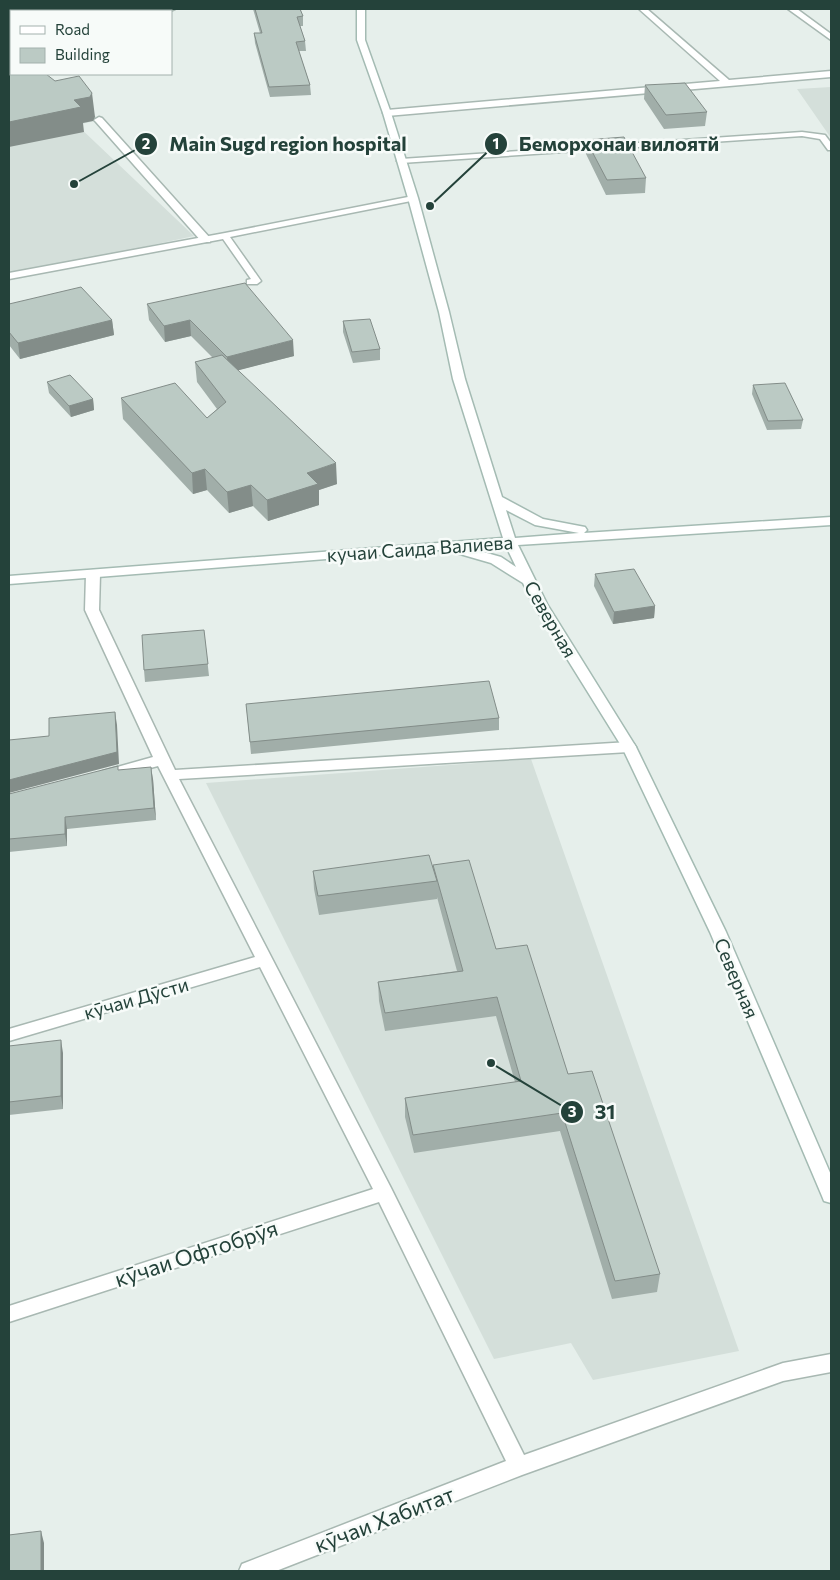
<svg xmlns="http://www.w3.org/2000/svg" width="840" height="1580" viewBox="0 0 840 1580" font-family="Commissioner,sans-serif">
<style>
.built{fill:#d4dfda}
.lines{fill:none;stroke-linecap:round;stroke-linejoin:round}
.lane-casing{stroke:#a8b8b2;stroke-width:3}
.street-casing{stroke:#a8b8b2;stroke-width:3}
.secondary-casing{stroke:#a4bbb3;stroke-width:3}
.lane{fill:#fff;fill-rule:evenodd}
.street{fill:#fff;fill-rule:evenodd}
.secondary{fill:#fff;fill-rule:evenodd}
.wall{fill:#a1aea9}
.shaded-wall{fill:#838d89}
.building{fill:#bbcac4;stroke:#838d89}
.labels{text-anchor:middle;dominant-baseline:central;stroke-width:5;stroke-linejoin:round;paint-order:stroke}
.street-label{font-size:19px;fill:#24423a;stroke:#f7fbf9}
.near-street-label{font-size:22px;fill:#24423a;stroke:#f7fbf9}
.leader{fill:none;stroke:#24423a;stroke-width:2}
.callout-dot{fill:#24423a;stroke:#f7fbf9;stroke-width:2}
.mark-label{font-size:15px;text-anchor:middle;font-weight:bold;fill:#fff}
.callout-label{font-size:20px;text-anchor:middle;font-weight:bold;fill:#24423a;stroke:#f7fbf9;stroke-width:5;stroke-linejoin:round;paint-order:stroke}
</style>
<rect width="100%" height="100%" fill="#e6efeb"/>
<!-- built -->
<path class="built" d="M9 60 11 74 90 111 99 120 77 125 194 236 9 276Z
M831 87V138L797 89Z
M531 759 739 1351 593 1380 571 1343 494 1359 206 783Z"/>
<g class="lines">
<!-- lane casing -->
<g class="lane-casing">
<path id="lane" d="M157 9H175L170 11H152Z
M11 30V35H9V31Z
M802 132 825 135 831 143V150H828L820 139 802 136 401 163 397 161 401 159Z
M413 196H416V200L230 237 261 281 257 284H247V280L251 279 223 239 9 279V273L225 233Z"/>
</g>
<!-- street casing -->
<g class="street-casing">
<path id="street" d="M639 9H647L729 80 831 71V77L387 116 383 113 387 110 720 81Z
M788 9H797L831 34V40Z
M99 117 102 118 210 238V242H202L96 122 94 120Z
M93 570 100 574 99 610 175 770 629 742 634 744 636 747 634 750 629 752 179 779 391 1188 524 1455 783 1363 831 1354V1372L783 1381 522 1475 276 1571H239L242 1564 506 1461 379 1202 9 1322V1306L373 1189 260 967 9 1041V1029L255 957 158 766 108 779 103 777 101 774 103 771 153 757 85 610 86 574Z"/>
</g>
<!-- secondary casing -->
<g class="secondary-casing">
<path id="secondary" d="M357 9H365V40L391 113 418 198 449 312 465 379 502 497 543 519 585 527 587 530 584 533 831 517V525L518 545 547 604 636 747 726 932 831 1175V1203L824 1201 822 1196 710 932 622 747 533 604 523 583 491 563 453 552 452 549 9 584V576L503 538 453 379 439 312 408 198 383 113 357 40ZM506 510 535 525 579 533 515 538ZM506 546 516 567 501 557 469 548Z"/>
</g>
<!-- lane -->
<use href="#lane" class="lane"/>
<!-- street -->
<use href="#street" class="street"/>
<!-- secondary -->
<use href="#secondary" class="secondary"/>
</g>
<!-- wall -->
<path class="wall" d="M51 9H121V11H54Z
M253 9H300L303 16V26H300L305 41 306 51H299L310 85 311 95 270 97 255 43 254 33H260Z
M645 85 707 112 705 126 664 129 644 99Z
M586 140 646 178 645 193 606 195 586 154Z
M9 304 112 320 114 335 20 359 9 345Z
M147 304 294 356 238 370 337 484 319 490V505L268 521 253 506 229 513 207 490 193 494 123 419 121 398 207 418 217 409 197 382 195 362 213 358 191 336 165 342 149 320Z
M343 321 380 349V360L353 363 343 332Z
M47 382 93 399 94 410 71 417 49 393Z
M753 385 803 420 801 429 767 430 752 394Z
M595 574 655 606 654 618 613 624 594 586Z
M204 630 209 676 145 682 144 670Z
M246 704 499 718V730L251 754Z
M118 770 153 779 156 820 67 829V846L9 852V794Z
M433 867 496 949 568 1074 660 1274 657 1292 612 1299 560 1131 414 1153 405 1117V1098L515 1082 496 1016 385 1031 379 1001 378 982 457 971 437 897V899L319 915 314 889 313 871Z
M9 1046 63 1053V1109L9 1115Z"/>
<!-- shaded-wall -->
<path class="shaded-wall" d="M63 9H121V11H64Z
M92 93 95 117 93 121 83 123 84 132 9 147V122L74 100Z
M112 320 114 335 20 359 18 343Z
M190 320 191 336 165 342 164 326Z
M293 340 294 356 228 373 227 357Z
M93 399 94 410 71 417 69 406Z
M336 463 337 484 319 490V505L268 521 267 500 307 473Z
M205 469 207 490 193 494 192 473Z
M251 485 253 506 229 513 227 492Z
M655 606 654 618 613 624 614 612Z
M115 712 117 725 119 764 9 793V780Z
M151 767 153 779 156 820 154 808Z
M65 817 67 829V846L65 834Z
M61 1040 63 1053V1109L61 1096Z
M41 1531 44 1543V1571H41Z"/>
<!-- building -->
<path class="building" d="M255 9H300L303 16 297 17 305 41 296 42 310 85 269 87 254 33H262Z
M9 40 11 42V74H46L55 81 79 76 92 93 90 97 74 100 81 107 9 122Z
M685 83 707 112 666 115 645 85Z
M624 137 646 178 607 180 586 140Z
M245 283 293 340 227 357 190 320 164 326 147 304Z
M81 287 112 320 18 343 9 332V304Z
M370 319 380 349 352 352 343 321Z
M222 355 336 463 307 473 318 484 267 500 251 485 227 492 205 469 192 473 121 398 175 383 207 418 226 402 195 362Z
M70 375 93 399 69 406 47 382Z
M785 383 803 420 768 421 753 385Z
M634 569 655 606 614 612 595 574Z
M204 630 208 664 144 670 142 635Z
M489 681 499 718 250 742 246 704Z
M115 712 117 752 9 780V740L49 736V718Z
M118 766V770L151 767 154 808 65 817V834L9 839V794Z
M429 855 437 881 318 896 313 871Z
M469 860 496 949 527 945 568 1074 592 1071 660 1274 615 1281 562 1113 413 1135 405 1098 521 1081 497 997 385 1013 378 982 463 971 433 865Z
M61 1040V1096L9 1102V1046Z
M41 1531V1571H9V1535Z"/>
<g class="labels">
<!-- street labels -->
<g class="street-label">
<text transform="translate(420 548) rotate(-4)">кучаи Саида Валиева</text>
<text transform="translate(551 619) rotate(60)">Северная</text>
<text transform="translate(737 978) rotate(67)">Северная</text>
<text transform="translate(136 998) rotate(-16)">кӯчаи Дӯсти</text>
</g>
<!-- near-street labels -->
<g class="near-street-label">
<text transform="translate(196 1253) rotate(-18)">кӯчаи Офтобрӯя</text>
<text transform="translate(384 1519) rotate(-21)">кӯчаи Хабитат</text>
</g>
</g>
<!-- callouts -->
<path class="leader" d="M430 206L496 144M74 184L146 144M491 1063L572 1112"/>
<g class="callout-dot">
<circle cx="430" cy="206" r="5"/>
<circle cx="74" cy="184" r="5"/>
<circle cx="491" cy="1063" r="5"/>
<circle cx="496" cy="144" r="12"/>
<circle cx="146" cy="144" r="12"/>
<circle cx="572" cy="1112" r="12"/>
</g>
<g class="mark-label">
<text x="496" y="149">1</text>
<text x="146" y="149">2</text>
<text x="572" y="1117">3</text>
</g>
<g class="callout-label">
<text x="619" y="151">Беморхонаи вилоятй</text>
<text x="288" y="151">Main Sugd region hospital</text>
<text x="605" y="1119">31</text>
</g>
<!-- border -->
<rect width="840" height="1580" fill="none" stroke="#24423a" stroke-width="20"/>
<!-- legend -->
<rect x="10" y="10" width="162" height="65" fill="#f7fbf9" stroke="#a3b1ad"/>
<rect x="20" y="26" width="25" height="8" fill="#ffffff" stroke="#a3b1ad"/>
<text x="55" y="35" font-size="15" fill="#24423a">Road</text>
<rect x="20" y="48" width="25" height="15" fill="#bbcac4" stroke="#a3b1ad"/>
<text x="55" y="60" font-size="15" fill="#24423a">Building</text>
</svg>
